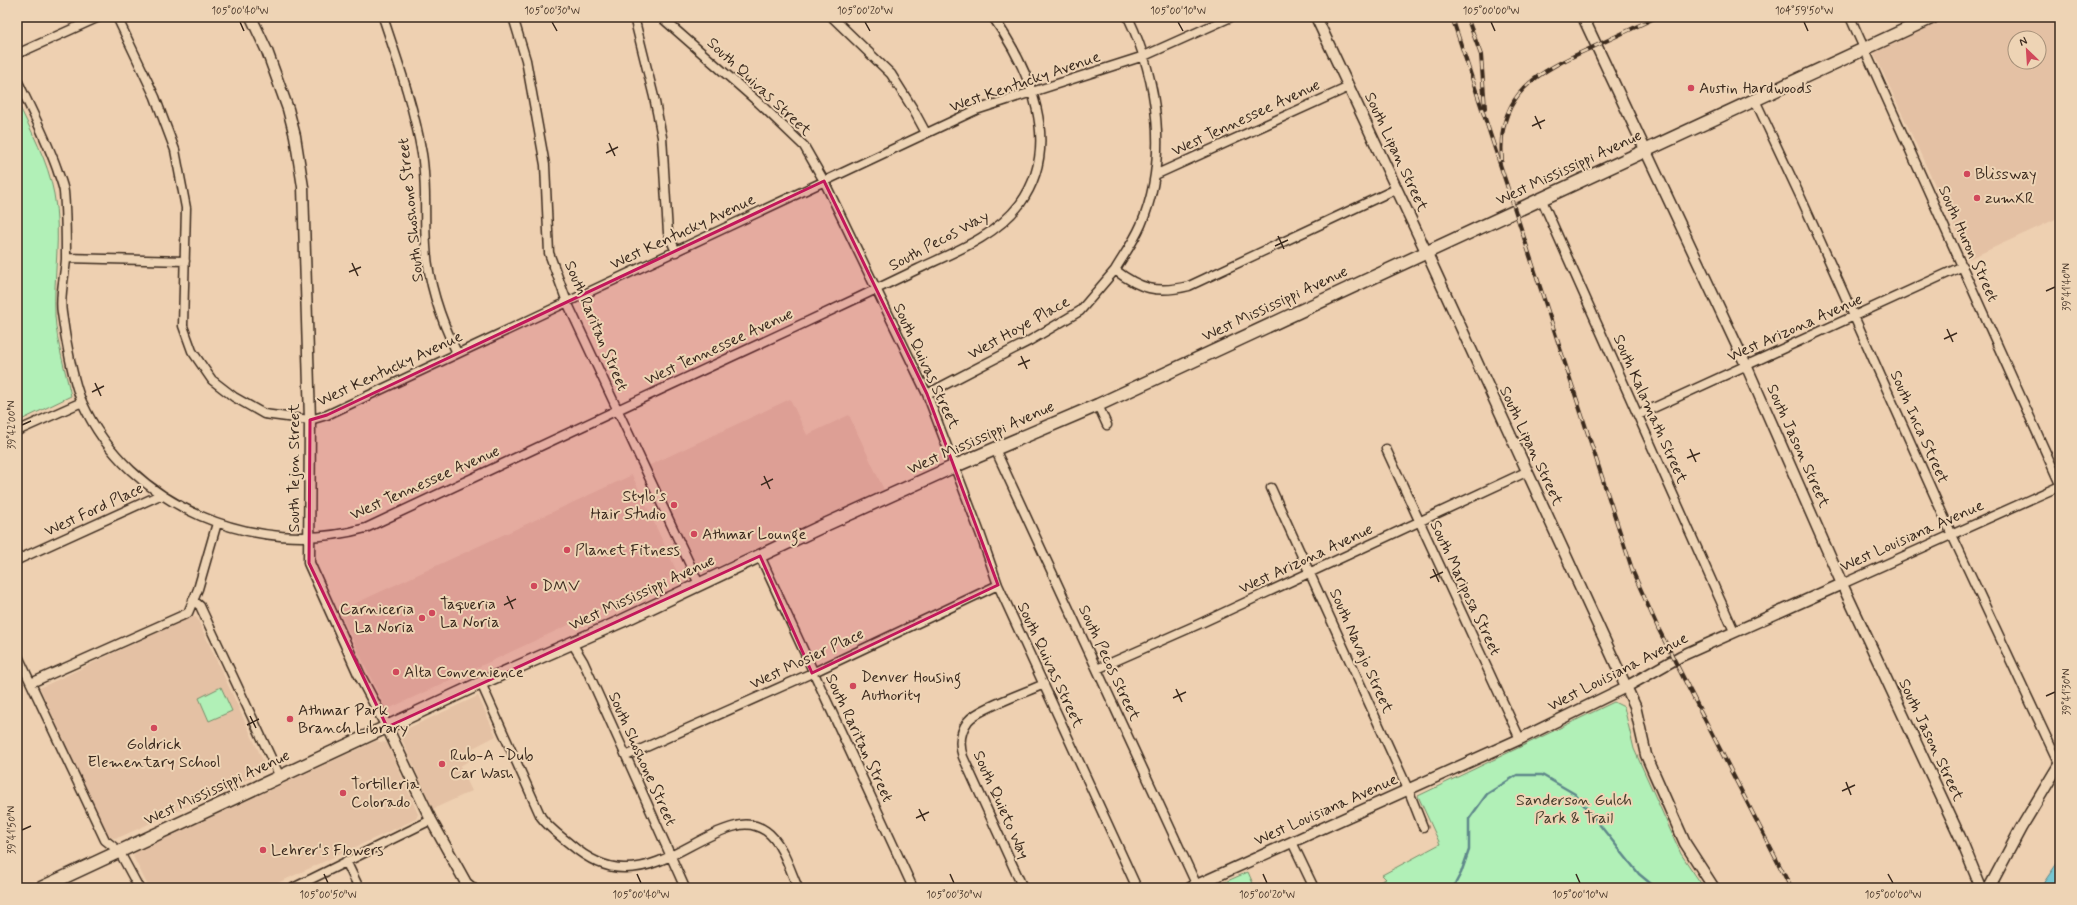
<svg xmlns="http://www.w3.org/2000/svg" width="2077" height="905" viewBox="0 0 2077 905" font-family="Mynerve,sans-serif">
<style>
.built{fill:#e4c1a4;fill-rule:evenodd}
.green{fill:#b1f0b7;stroke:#768d6a}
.water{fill:#77c7d2;stroke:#5f888a}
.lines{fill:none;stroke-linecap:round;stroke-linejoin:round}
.stream{stroke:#5f888a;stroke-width:2.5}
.minor-casing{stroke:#3b2a1e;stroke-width:11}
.tertiary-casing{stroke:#3b2a1e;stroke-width:13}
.secondary-casing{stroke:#3b2a1e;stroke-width:15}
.minor{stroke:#eed4b5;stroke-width:8}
.tertiary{stroke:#eed4b5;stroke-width:10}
.secondary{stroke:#eed4b5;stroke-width:12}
.rail-casing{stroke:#3b2a1e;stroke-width:4}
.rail{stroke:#eed4b5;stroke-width:2.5;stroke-dasharray:8;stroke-linecap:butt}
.marked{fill:#c2185b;fill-opacity:0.2;stroke:#c2185b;stroke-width:3;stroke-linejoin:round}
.ticks{fill:none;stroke:#3b2a1e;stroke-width:1.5}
.poi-dot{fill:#d1495b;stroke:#eed4b5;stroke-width:1.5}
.labels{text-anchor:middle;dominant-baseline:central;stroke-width:4;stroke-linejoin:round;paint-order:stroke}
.street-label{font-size:16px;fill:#3b2a1e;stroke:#eed4b5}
.poi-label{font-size:16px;fill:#3b2a1e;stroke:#eed4b5;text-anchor:start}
.park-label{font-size:16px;fill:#473e2d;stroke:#eed4b5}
.neatline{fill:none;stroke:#3b2a1e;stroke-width:1.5}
.ticks-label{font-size:10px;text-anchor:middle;fill:#3b2a1e}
</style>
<rect width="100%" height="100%" fill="#eed0b1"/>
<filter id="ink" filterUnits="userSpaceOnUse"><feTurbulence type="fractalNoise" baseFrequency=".025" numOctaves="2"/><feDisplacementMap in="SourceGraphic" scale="8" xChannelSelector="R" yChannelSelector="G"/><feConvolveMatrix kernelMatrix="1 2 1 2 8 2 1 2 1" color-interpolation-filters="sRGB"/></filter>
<g filter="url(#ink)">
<!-- built -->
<path class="built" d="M1950 17H2060V217L1969 259 1874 53ZM2015 38H2039V62H2015Z
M790 399 807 435 849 415 884 490 704 573 699 571 648 466Z
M632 475 678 574 386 710 339 611Z
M192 616 197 618 266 767 263 772 120 837 114 838 108 837 40 688Z
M478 696 496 736 471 749 474 758 460 766 472 791 433 809 400 735 402 731Z
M376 741 387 743 418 814 416 819 267 888H149L133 856 136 852Z"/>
<!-- green -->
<path class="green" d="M17 101C31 131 48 161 54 194 62 236 53 274 55 316 57 344 65 369 71 396L17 422Z
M221 687 232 711 209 721 199 698Z
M1614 702 1624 707 1634 749 1681 854 1704 888H1367L1386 879 1382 875 1440 844 1418 796Z
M1248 872 1255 888H1211Z"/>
<!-- water -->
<path class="water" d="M2060 859V888H2040Z"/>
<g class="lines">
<!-- stream -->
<path class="stream" d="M1453 888 1461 873 1469 850V819L1487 794 1517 775H1542L1575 794 1639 874 1656 888"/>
<!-- minor casing -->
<g class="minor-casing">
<path id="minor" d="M117 17 155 97 175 150 186 208 183 326 192 351 212 380 234 397 264 414 310 420 327 415 976 110 1144 56 1231 17
M383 17C398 62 414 107 422 154 427 184 424 216 426 246 428 283 441 320 457 353
M513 17 526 60 545 165 549 253 567 302 699 584
M634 17 654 97 662 137 668 233 676 252
M661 17 759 103 804 146 824 181 927 394 980 533 998 585 1137 888
M832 17 891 74 913 109 926 133
M1850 17 2060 484
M17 54 99 17
M17 80C31 109 46 138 57 169 59 176 63 184 64 192 66 213 66 238 66 259 65 276 59 296 62 313 65 336 73 382 82 402 129 507 257 559 366 528 510 460 655 392 800 325 839 307 879 288 918 269 954 252 995 237 1020 204 1063 145 1030 70 993 17
M1755 100 1801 198 1952 535 2059 764
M1155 175 1349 87
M1541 198 1734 631
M66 258 185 261
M1115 270C1124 255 1134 241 1141 225 1169 159 1158 80 1128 17
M927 394 1029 341 1080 311 1115 270C1140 289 1157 294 1189 286L1396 189
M1098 405 1107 425
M1638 415 1963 266
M17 431 82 402
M995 449 1198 888
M1386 449 1520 739
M1271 488 1408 789 1423 827
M760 556 913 888
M17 560 160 495
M1842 584 2060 486
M193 600 200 606 280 777
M572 643 583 661 626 756 685 888
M17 654 105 840 119 851 139 888
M1097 669 1199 624 1526 472
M31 683 188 613 198 589 217 523
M481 683 541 817C549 828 559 835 570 844 584 856 604 868 624 868 665 869 698 835 736 826 746 823 757 825 766 831 782 842 790 870 798 888
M626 756 812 673 998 585
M1292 842 1314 888
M346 861 359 888
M293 888 431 820
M1023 888 963 757C959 745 960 732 968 721 977 709 1027 692 1044 684"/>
</g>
<!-- tertiary casing -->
<g class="tertiary-casing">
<path id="tertiary" d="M251 17 267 51 288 109 295 136 303 187 310 420 309 563 359 674 387 727 431 820 466 883 472 888
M1316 17 1430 260 1635 706 1646 755 1685 843 1714 888
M1583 17 1746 365 1842 584 1960 837 1981 888
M1190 888 1520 739 1626 687 1681 656 1842 584
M1989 888 2021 828 2060 763"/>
</g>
<!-- secondary casing -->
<g class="secondary-casing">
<path id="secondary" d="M41 888 481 683 622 621 827 524 955 466 1098 405 1933 17"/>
</g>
<!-- minor -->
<use href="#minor" class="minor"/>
<!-- tertiary -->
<use href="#tertiary" class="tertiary"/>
<!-- secondary -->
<use href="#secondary" class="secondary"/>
<!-- rail casing -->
<g class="rail-casing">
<path id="rail" d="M1452 17 1633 572 1658 628 1791 888
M1467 17 1481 55 1485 108
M1502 160C1496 93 1538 72 1591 48 1613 38 1635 27 1657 17"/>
</g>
<!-- rail -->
<use href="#rail" class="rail"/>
</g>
</g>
<!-- marked area -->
<path class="marked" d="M824 181 927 394 998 585 812 673 760 556 387 727 309 563 310 420 327 415Z"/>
<!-- ticks -->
<path class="ticks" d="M240 22 244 31M552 22 557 31M865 22 870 31M1178 22 1183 31M1491 22 1495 31M1804 22 1808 31M1535 116 1541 129M1532 126 1545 120M609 143 615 156M606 153 618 147M1278 236 1284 249M1275 246 1288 240M352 263 358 276M349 272 361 267M2046 291 2055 287M1947 329 1953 342M1944 339 1957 333M1021 356 1027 369M1018 365 1030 360M95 383 101 396M92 392 104 386M22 425 31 421M1690 449 1696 462M1687 458 1700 453M764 476 770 489M761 485 773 479M1433 569 1439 582M1430 578 1443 572M507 596 513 609M504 605 516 599M1176 689 1182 702M2046 696 2055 692M1173 698 1186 692M250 716 256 728M247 725 259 719M1846 782 1851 795M1842 791 1855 785M919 809 925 821M916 818 929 812M22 830 31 826M324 874 328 883M637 874 641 883M950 874 954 883M1263 874 1267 883M1576 874 1580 883M1888 874 1893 883"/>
<!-- markers -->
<g class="poi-dot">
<circle cx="1691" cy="88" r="4"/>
<circle cx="1967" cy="174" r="4"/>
<circle cx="1977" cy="198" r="4"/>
<circle cx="674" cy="505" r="4"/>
<circle cx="694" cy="534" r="4"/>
<circle cx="567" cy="550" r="4"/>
<circle cx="534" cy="586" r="4"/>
<circle cx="432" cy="613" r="4"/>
<circle cx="422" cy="618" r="4"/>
<circle cx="396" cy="672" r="4"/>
<circle cx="853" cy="686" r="4"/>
<circle cx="290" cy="719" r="4"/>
<circle cx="154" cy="728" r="4"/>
<circle cx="442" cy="764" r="4"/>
<circle cx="343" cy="793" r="4"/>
<circle cx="263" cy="850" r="4"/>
</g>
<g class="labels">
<!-- street labels -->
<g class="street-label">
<text transform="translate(1025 82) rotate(-19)">West Kentucky Avenue</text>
<text transform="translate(759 87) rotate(43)">South Quivas Street</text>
<text transform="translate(1246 118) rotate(-25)">West Tennessee Avenue</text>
<text transform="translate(1396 152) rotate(65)">South Lipan Street</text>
<text transform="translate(1569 168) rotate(-25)">West Mississippi Avenue</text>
<text transform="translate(411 210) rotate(-96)">South Shoshone Street</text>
<text transform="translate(683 232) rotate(-25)">West Kentucky Avenue</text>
<text transform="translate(939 241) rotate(-28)">South Pecos Way</text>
<text transform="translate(1968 244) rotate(66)">South Huron Street</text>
<text transform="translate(1275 304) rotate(-25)">West Mississippi Avenue</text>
<text transform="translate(596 326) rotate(67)">South Raritan Street</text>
<text transform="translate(1019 328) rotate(-29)">West Hoye Place</text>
<text transform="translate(1795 328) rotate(-24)">West Arizona Avenue</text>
<text transform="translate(719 347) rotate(-25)">West Tennessee Avenue</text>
<text transform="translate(926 366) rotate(65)">South Quivas Street</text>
<text transform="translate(390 369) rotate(-25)">West Kentucky Avenue</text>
<text transform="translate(1650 409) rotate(66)">South Kalamath Street</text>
<text transform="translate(1919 427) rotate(66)">South Inca Street</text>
<text transform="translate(981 438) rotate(-24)">West Mississippi Avenue</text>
<text transform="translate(1531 446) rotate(65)">South Lipan Street</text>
<text transform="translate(1798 446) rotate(66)">South Jason Street</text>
<text transform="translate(294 468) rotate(-90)">South Tejon Street</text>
<text transform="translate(425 483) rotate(-24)">West Tennessee Avenue</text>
<text transform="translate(94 510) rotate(-25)">West Ford Place</text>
<text transform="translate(1912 536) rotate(-24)">West Louisiana Avenue</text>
<text transform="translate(1306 559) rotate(-25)">West Arizona Avenue</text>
<text transform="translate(1465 588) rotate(65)">South Mariposa Street</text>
<text transform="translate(642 593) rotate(-25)">West Mississippi Avenue</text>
<text transform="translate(1361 651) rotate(66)">South Navajo Street</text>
<text transform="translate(807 659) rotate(-25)">West Mosier Place</text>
<text transform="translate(1109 663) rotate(65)">South Pecos Street</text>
<text transform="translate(1050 665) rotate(65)">South Quivas Street</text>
<text transform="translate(1618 672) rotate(-27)">West Louisiana Avenue</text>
<text transform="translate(859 738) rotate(65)">South Raritan Street</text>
<text transform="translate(1931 740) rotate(65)">South Jason Street</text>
<text transform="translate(642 759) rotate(66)">South Shoshone Street</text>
<text transform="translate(217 788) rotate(-25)">West Mississippi Avenue</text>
<text transform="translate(1001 805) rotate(66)">South Quieto Way</text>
<text transform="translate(1326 810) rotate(-24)">West Louisiana Avenue</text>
</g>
<!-- poi labels -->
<g class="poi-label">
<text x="1699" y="88">Austin Hardwoods</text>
<text x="1975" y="174">Blissway</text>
<text x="1985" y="198">zumXR</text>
<text x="666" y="496" text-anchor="end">Stylo's<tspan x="666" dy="18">Hair Studio</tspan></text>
<text x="702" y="534">Athmar Lounge</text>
<text x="575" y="550">Planet Fitness</text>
<text x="542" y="586">DMV</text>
<text x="440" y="604">Taqueria<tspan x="440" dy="18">La Noria</tspan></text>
<text x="414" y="609" text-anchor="end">Carniceria<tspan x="414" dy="18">La Noria</tspan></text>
<text x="404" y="672">Alta Convenience</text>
<text x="861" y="677">Denver Housing<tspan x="861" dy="18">Authority</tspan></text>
<text x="298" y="710">Athmar Park<tspan x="298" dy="18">Branch Library</tspan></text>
<text x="154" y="744" text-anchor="middle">Goldrick<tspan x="154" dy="18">Elementary School</tspan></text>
<text x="450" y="755">Rub-A -Dub<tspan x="450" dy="18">Car Wash</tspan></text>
<text x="351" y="784">Tortilleria<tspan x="351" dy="18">Colorado</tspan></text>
<text x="271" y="850">Lehrer's Flowers</text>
</g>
<!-- park labels -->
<g class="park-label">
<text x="1574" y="800">Sanderson Gulch<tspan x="1574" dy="18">Park &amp; Trail</tspan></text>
</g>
</g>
<!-- margin -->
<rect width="2077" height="905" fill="none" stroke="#eed4b5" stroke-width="44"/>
<!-- north arrow -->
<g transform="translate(2027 50) rotate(335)"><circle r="19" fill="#eed4b5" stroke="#a69079"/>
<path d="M0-3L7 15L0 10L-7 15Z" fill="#d1495b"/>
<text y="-6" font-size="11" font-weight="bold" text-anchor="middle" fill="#3b2a1e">N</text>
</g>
<rect x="22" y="22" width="2033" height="861" class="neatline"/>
<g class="ticks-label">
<text x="240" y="14">105°00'40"W</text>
<text x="552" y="14">105°00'30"W</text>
<text x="865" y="14">105°00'20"W</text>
<text x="1178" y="14">105°00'10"W</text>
<text x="1491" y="14">105°00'00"W</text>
<text x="1804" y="14">104°59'50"W</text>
<text transform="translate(2066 287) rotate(-90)" y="4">39°41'40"N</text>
<text transform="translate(11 425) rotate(-90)" y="4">39°42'00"N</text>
<text transform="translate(2066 692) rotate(-90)" y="4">39°41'30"N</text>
<text transform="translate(11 830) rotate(-90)" y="4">39°41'50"N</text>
<text x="328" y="898">105°00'50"W</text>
<text x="641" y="898">105°00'40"W</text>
<text x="954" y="898">105°00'30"W</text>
<text x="1267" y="898">105°00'20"W</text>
<text x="1580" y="898">105°00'10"W</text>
<text x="1893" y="898">105°00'00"W</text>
</g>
</svg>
